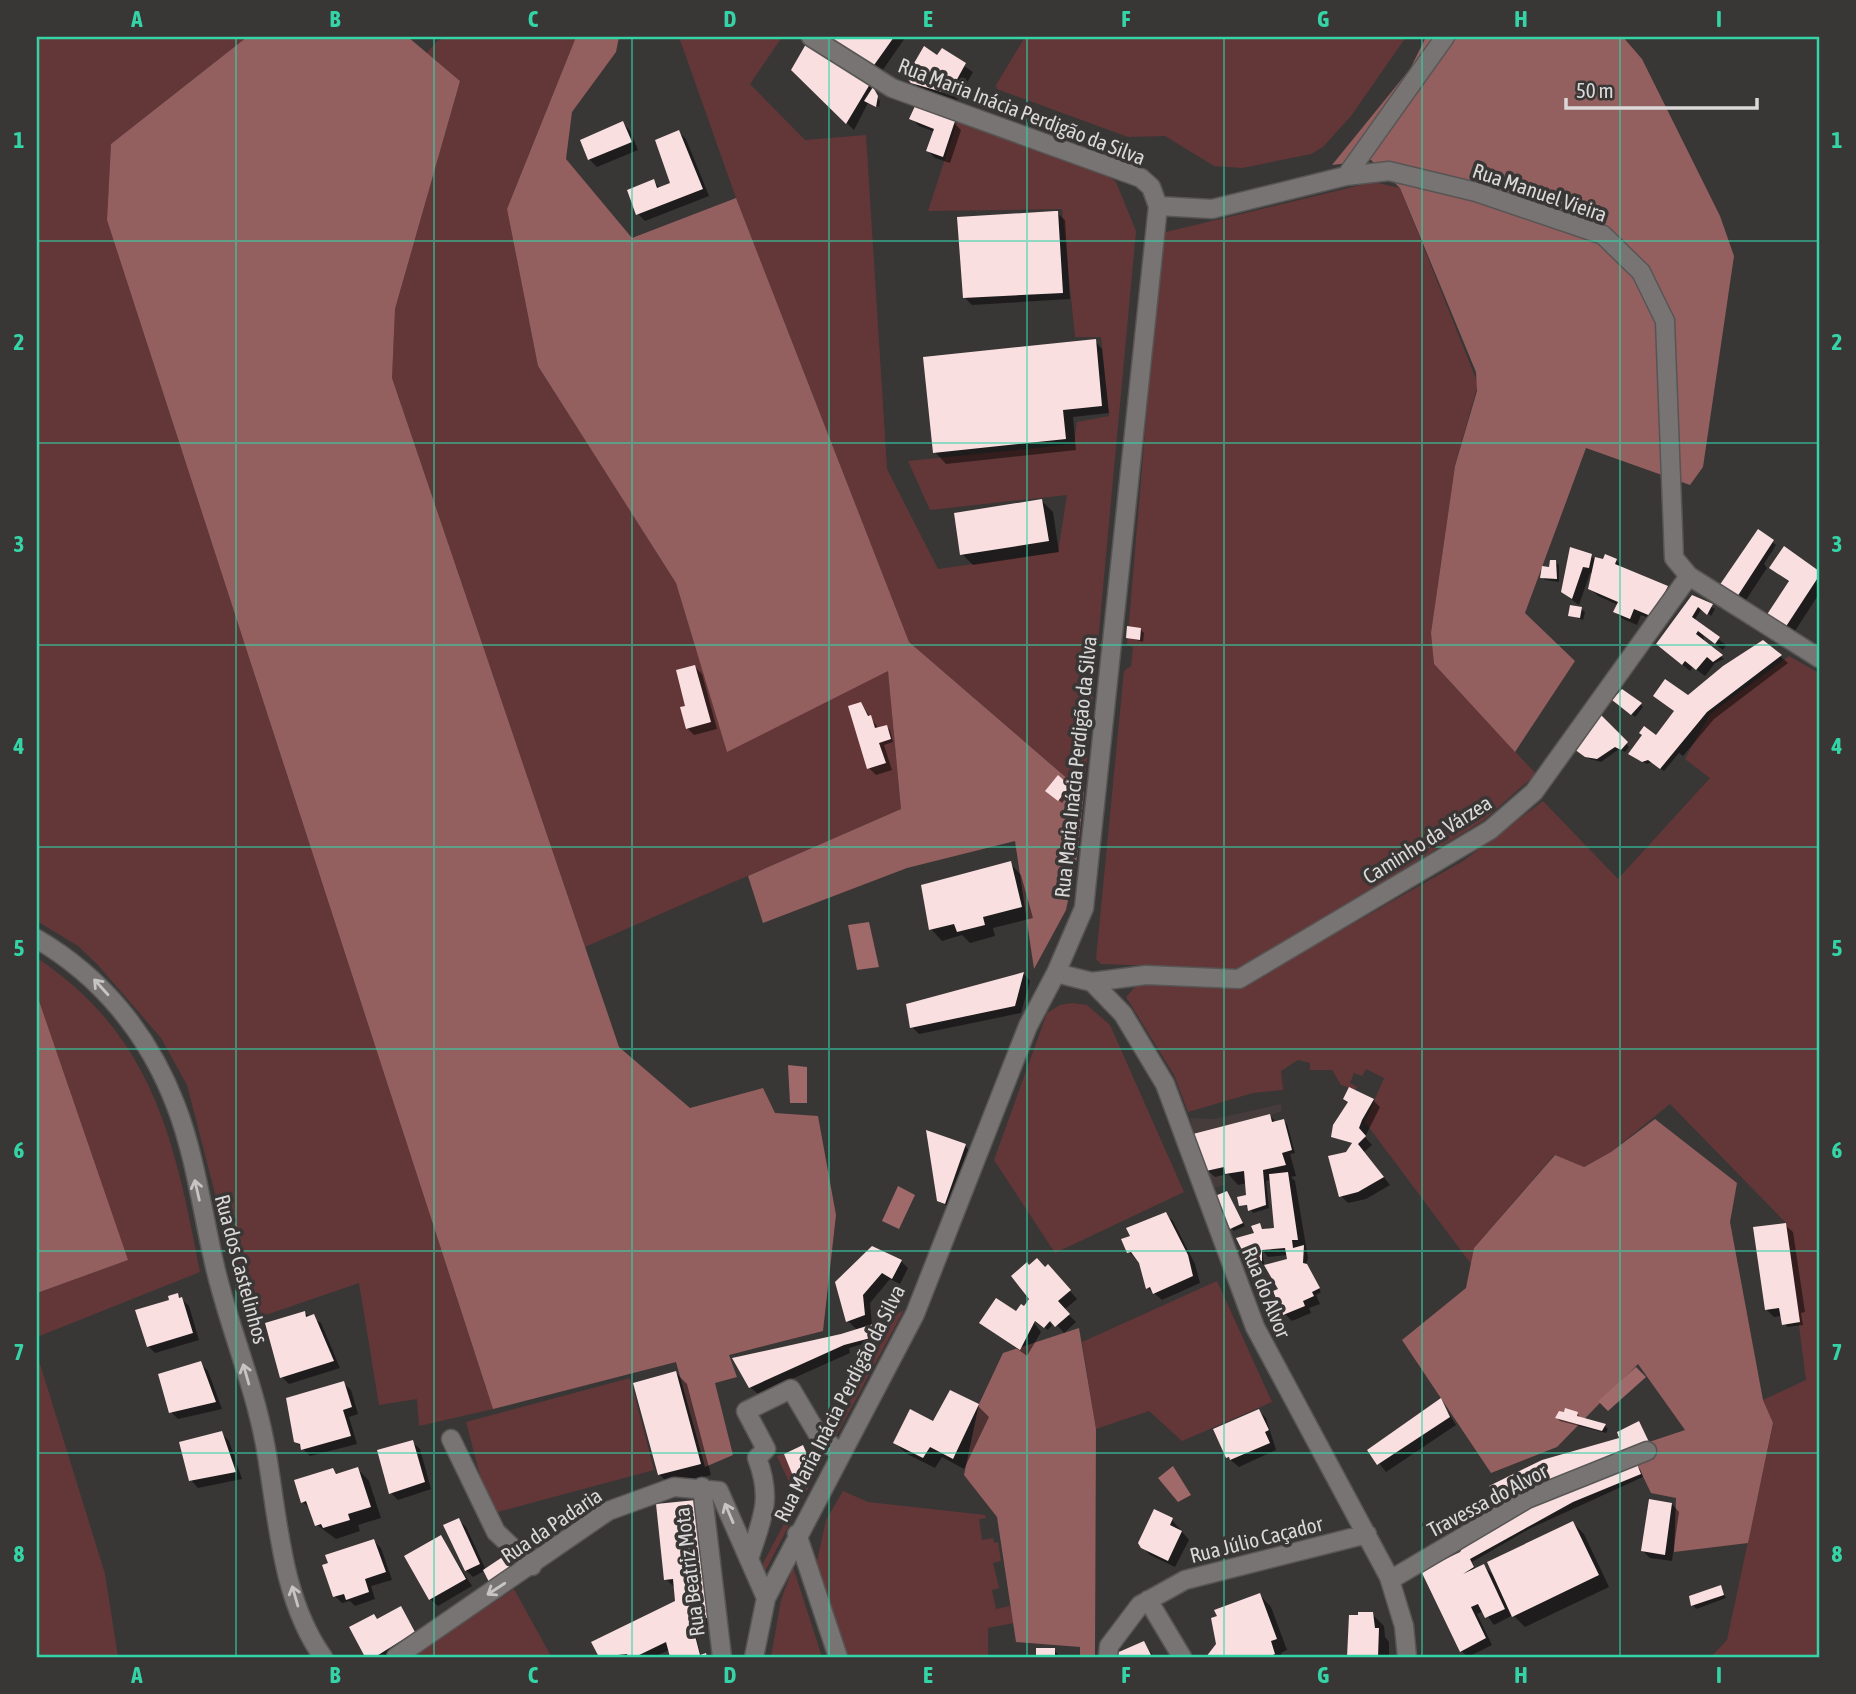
<svg xmlns="http://www.w3.org/2000/svg" width="1856" height="1694" viewBox="0 0 1856 1694" font-family="'Asap Condensed',sans-serif">
<style>
.built{fill:#473c3c}
.green{fill:#633738}
.forest{fill:#945f5f}
.water{fill:#a0696a}
.shadow{fill:#0007}
.building{fill:#f9dfdf}
.lines{fill:none;stroke-linecap:round;stroke-linejoin:round}
.pedestrian-casing{stroke:#585555;stroke-width:21}
.minor-casing{stroke:#585555;stroke-width:21}
.tertiary-casing{stroke:#585555;stroke-width:21}
.pedestrian{stroke:#787474;stroke-width:18}
.minor{stroke:#787474;stroke-width:18}
.tertiary{stroke:#787474;stroke-width:18}
.oneway{stroke:#c6c4c4}
.grid{fill:none;stroke:#35d4a7;stroke-width:2;stroke-opacity:0.55}
.labels{text-anchor:middle;dominant-baseline:central;stroke-width:7;stroke-linejoin:round;paint-order:stroke}
.street-label{font-size:21px;fill:#dad8d8;stroke:#393636}
.neatline{fill:none;stroke:#35d4a7;stroke-width:2.5}
.grid-label{font-size:23px;text-anchor:middle;font-weight:bold;fill:#35d4a7}
</style>
<rect width="100%" height="100%" fill="#393636"/>
<!-- built -->
<path class="built" d="M1281 1104 1282 1111 1270 1115 1273 1122 1284 1119 1292 1150 1283 1153 1286 1165 1224 1174 1225 1185 1212 1188 1190 1118 1215 1119Z"/>
<!-- green -->
<path class="green" d="M37 37H247L111 144 107 220 493 1409 419 1426 417 1399 379 1405 359 1283 248 1321 187 1085 161 1038 98 965 78 946 37 921Z
M447 37H576L507 209 538 366 676 583 727 751 888 670 901 809 585 947 392 378 395 309 460 81 427 53 437 41Z
M679 37H782L750 84 805 140 866 135 887 469 938 569 1058 552 1067 495 930 510 908 461 1074 444 1077 422 1109 416 1101 337H1075L1062 209 928 211 957 122 1108 176 1116 182 1136 231 1084 793 909 642 736 198Z
M1025 37H1406L1351 116 1323 147 1311 154 1242 168 1214 166 1165 136 1128 137 997 89 996 85Z
M1373 182 1400 188 1478 384 1455 466 1431 633 1434 664 1536 774 1483 821 1238 969 1101 964 1096 959 1124 671 1131 666 1133 647 1127 645 1162 233Z
M1789 656 1819 673V1657H1711L1727 1640 1773 1424 1763 1400 1806 1380 1786 1223 1670 1104 1611 1152 1583 1167 1554 1155 1474 1248 1471 1264 1365 1122 1384 1078 1366 1069 1362 1076 1354 1073 1350 1083 1357 1087 1355 1090 1341 1085 1332 1070H1310V1063L1298 1060 1281 1071 1283 1090 1253 1093 1188 1112 1174 1075 1126 997 1135 987 1143 985 1234 989 1243 986 1463 861 1543 801 1618 879 1710 778 1685 759 1710 714Z
M37 958C154 1036 175 1142 200 1272L37 1337V1293L127 1260 37 995Z
M1072 1003 1087 1005 1110 1025 1184 1192 1055 1253 994 1160 1047 1013 1060 1005Z
M1217 1281 1272 1402 1182 1441 1149 1411 1096 1429 1082 1342Z
M904 1310 835 1438 833 1433 883 1340 880 1331 885 1329 883 1321Z
M37 1354 105 1574 118 1657H37Z
M630 1378 654 1470 490 1514 466 1422Z
M823 1450H828L762 1577 759 1571 797 1499 777 1456 784 1454 793 1475 814 1467Z
M843 1491 868 1502 985 1515 986 1518 979 1519 982 1540 993 1538 994 1543 998 1542 1001 1561 993 1563 999 1588 992 1590 996 1609 1010 1606 1014 1623 988 1628V1657H848L816 1566 826 1520Z
M793 1567 822 1657H771L781 1600Z
M514 1589 551 1656 412 1657Z"/>
<!-- forest -->
<path class="forest" d="M247 37H408L460 81 395 309 392 378 619 1047 690 1108 763 1088 775 1113 818 1116 836 1215 823 1331 729 1355 737 1377 715 1383 733 1455 705 1467 676 1362 493 1409 107 220 111 144Z
M576 37H619L616 52 572 112 566 159 632 238 736 198 909 642 1084 793 1077 857 1066 910 1034 969 1015 841 907 868 763 923 748 876 901 809 888 671 727 752 676 583 538 366 507 209Z
M1426 37H1623L1642 59 1720 216 1734 256 1703 467 1690 485 1586 448 1525 613 1575 661 1515 752 1434 664 1431 633 1455 466 1477 391 1476 372 1400 188 1371 160 1332 165 1410 69Z
M37 995 128 1260 37 1293Z
M1655 1119 1737 1183 1730 1222 1763 1400 1773 1423 1748 1543 1674 1552 1676 1498 1651 1493 1637 1464 1649 1442 1685 1430 1638 1364 1557 1447 1491 1473 1402 1340 1466 1288 1474 1248 1555 1155 1584 1167 1611 1152Z
M1079 1328 1096 1429 1095 1657H1080V1647L1016 1642 997 1517 964 1475 979 1404 1003 1353Z"/>
<!-- water -->
<path class="water" d="M869 922 879 967 857 970 848 925Z
M788 1065 807 1067V1103H790Z
M898 1186 915 1195 899 1229 882 1221Z
M1636 1367 1646 1377 1608 1411 1598 1401Z
M1173 1466 1191 1495 1178 1502 1158 1478Z"/>
<!-- shadow -->
<path class="shadow" d="M826 37H904L905 38 880 74Z
M942 51 973 72 957 100 921 89 913 82Z
M793 70 869 85 880 101 879 107 869 101 854 130Z
M992 92 1002 98 999 105 990 100Z
M912 119 954 123 961 130 950 163 935 158 928 151 935 132 919 126Z
M623 123 630 131 638 150 597 167 590 160 582 141Z
M679 132 686 139 709 196 645 221 638 214 653 181 661 189 672 184Z
M1057 213 1065 220 1070 299 972 305 965 298Z
M1095 341 1102 349 1109 413 1073 417 1076 450 946 464 935 452Z
M1042 501 1053 512 1059 552 973 565 962 554Z
M1758 531 1776 545 1764 564 1767 568 1744 603 1729 593Z
M1784 549 1819 573V594L1793 634 1775 623 1790 583 1771 567Z
M1591 556 1596 561 1616 560 1623 569 1667 587 1675 594 1660 623 1641 615 1637 625 1623 619 1615 612 1618 605 1598 596 1590 588 1593 574 1590 573 1579 605 1571 599 1563 591Z
M1555 562 1559 565V582L1545 580 1542 577Z
M1693 596 1715 609 1711 616 1702 608 1694 621 1726 645 1723 650 1703 635 1705 644 1724 659 1715 663 1705 676 1693 667 1690 671 1666 651Z
M1581 609 1585 612 1583 620 1570 615Z
M1141 630 1144 633 1143 642 1127 637Z
M1763 642 1788 663 1714 719 1683 756 1679 753 1664 771 1652 762 1647 764 1633 757 1656 737 1675 712 1655 695 1688 697Z
M695 667 702 674 717 729 694 735 687 728Z
M1618 703 1640 704 1643 707 1635 717Z
M861 704 879 729 887 727 890 730 893 742 884 745 892 770 876 775 869 768Z
M1600 717 1629 747 1625 752 1619 749 1601 762 1590 759 1580 752Z
M1058 778 1072 790 1062 803 1048 791Z
M1010 863 1021 875 1033 918 993 928 995 936 970 943 962 935 942 941 931 929Z
M1024 974 1030 981 1021 1013 919 1034 912 1027 908 1005Z
M1345 1099 1373 1100 1380 1107 1365 1137 1372 1145 1364 1152 1390 1185 1366 1199 1348 1203 1341 1196 1347 1154 1353 1144 1333 1137 1349 1103Z
M1270 1116 1277 1123 1284 1121 1287 1124 1295 1153 1290 1154 1296 1176 1291 1177 1295 1181 1308 1258 1306 1265 1321 1292 1316 1295 1320 1304 1309 1308 1311 1313 1292 1321 1285 1314 1280 1290 1288 1255 1268 1257 1262 1250 1264 1264 1254 1266 1250 1263 1260 1225 1264 1230 1276 1229 1271 1180 1266 1181 1269 1208 1253 1213 1249 1207 1241 1205 1248 1196 1247 1183 1238 1185 1228 1174 1215 1177 1207 1170Z
M965 1146 972 1153 953 1210 938 1200Z
M1229 1196 1245 1226 1234 1231 1231 1228Z
M1165 1214 1173 1221 1195 1264 1200 1283 1162 1300 1148 1288 1140 1263 1129 1252Z
M1785 1225 1793 1232 1805 1312 1801 1313 1803 1325 1787 1327 1782 1316 1774 1317 1767 1310Z
M901 1261 908 1268 900 1284 890 1279 870 1303 872 1326 882 1322 885 1326 887 1332 882 1334 884 1338 849 1348 850 1353 758 1394 750 1387 857 1330 848 1321 837 1282Z
M1046 1269 1055 1274 1077 1299 1064 1310 1076 1322 1064 1333 1057 1325Z
M177 1295 189 1306 199 1340 155 1353 148 1346Z
M1030 1301 1052 1325 1048 1330 1032 1320 1041 1332 1027 1356 981 1323 1016 1313Z
M304 1313 321 1323 340 1368 289 1384 282 1377Z
M200 1363 208 1371 222 1409 178 1419 171 1412Z
M676 1373 687 1384 711 1475 671 1486 659 1474Z
M343 1383 351 1390 358 1414 349 1417 357 1444 310 1456 296 1442 290 1419Z
M1441 1401 1456 1425 1386 1472 1369 1450Z
M978 1406 989 1417 964 1469 942 1457 935 1468 907 1454 895 1443Z
M1566 1410 1578 1414 1580 1419 1605 1426 1608 1429 1606 1433 1560 1421 1557 1418Z
M1259 1411 1266 1418 1276 1450 1239 1467 1227 1457Z
M1639 1423 1651 1445 1628 1458 1640 1469 1643 1477 1529 1529 1472 1562 1476 1570 1484 1566 1496 1578 1573 1523 1584 1534 1609 1587 1525 1627 1513 1615 1494 1625 1484 1611 1477 1614 1492 1645 1468 1657 1461 1651 1423 1571 1462 1551Z
M221 1433 229 1441 242 1479 198 1488 191 1480Z
M412 1442 420 1449 431 1489 398 1500 391 1493Z
M803 1447 814 1469 797 1478 794 1475Z
M358 1469 369 1481 381 1518 358 1525 360 1531 336 1539 317 1525 312 1511 303 1502 333 1470 339 1475Z
M596 1494 601 1505 590 1510 587 1507Z
M1672 1504 1679 1512 1672 1561 1650 1558 1643 1551Z
M658 1506 720 1624 694 1627 701 1656 708 1657H671L669 1650 654 1657H600L594 1642 679 1602 676 1589 666 1579Z
M458 1520 466 1527 486 1570 473 1577 466 1570Z
M1172 1520 1189 1540 1175 1567 1150 1555 1143 1547Z
M441 1537 472 1586 438 1606 430 1599Z
M374 1541 381 1548 392 1580 371 1586 375 1599 355 1606 350 1601 342 1603 335 1596Z
M1720 1587 1726 1598 1696 1609 1693 1605 1691 1598Z
M1260 1595 1271 1607 1287 1650 1281 1653 1282 1657H1208Z
M400 1608 421 1640 394 1657H367L352 1628 378 1621Z
M1372 1614 1384 1626 1385 1637 1389 1642V1657H1347H1349L1350 1617Z
M1144 1643 1154 1657H1115Z
M1038 1650H1054L1061 1657H1038Z"/>
<!-- building -->
<path class="building" d="M825 37H894L872 68Z
M806 44 870 84 846 124 791 70Z
M924 46 937 55 942 48 966 63 949 94 911 83 906 77Z
M873 87 878 96 876 107 864 101Z
M915 106 955 121 943 157 926 151 934 129 909 119Z
M623 121 632 142 588 160 580 140Z
M679 130 703 189 636 215 627 190 654 179 657 188 670 183 655 140Z
M1055 211H1058L1063 293 963 298 957 217Z
M1096 339 1102 406 1063 410 1066 439 933 453 923 357Z
M1042 499 1049 541 960 555 954 513Z
M1758 529 1774 540 1737 597 1719 586Z
M1784 546 1819 571V576L1785 628 1766 616 1789 581 1769 568Z
M1570 547 1592 554 1589 568 1583 567 1572 599 1561 592Z
M1605 554 1617 559 1615 564 1668 586 1653 617 1634 609 1630 619 1613 612 1618 602 1588 589 1595 557 1603 559Z
M1550 560H1556L1557 579 1540 578 1542 566 1549 567Z
M1692 595 1713 604 1707 615 1698 607 1692 617 1720 637 1715 644 1698 631 1696 634 1723 655 1713 662 1707 657 1696 670 1685 661 1682 665 1656 644Z
M1570 605 1582 607 1580 618 1568 616Z
M1127 626 1141 628 1140 640 1126 638Z
M1763 640 1782 655 1707 712 1660 769 1648 760 1642 762 1628 754 1642 735 1639 733 1644 726 1656 735 1674 711 1653 696 1665 679 1688 695 1723 666Z
M695 665 711 722 686 729 680 707 685 706 676 670Z
M1622 689 1642 703 1631 715 1612 700Z
M861 702 868 716 871 715 875 728 887 725 891 739 879 743 886 763 867 769 848 706Z
M1600 714 1628 742 1621 750 1615 747 1597 759 1585 757 1574 749Z
M1058 775 1070 786 1058 801 1045 791Z
M1011 861 1022 907 983 917 985 925 957 932 954 924 929 930 921 885Z
M1024 972 1015 1006 910 1028 906 1004Z
M1349 1087 1374 1099 1362 1120 1359 1128 1366 1136 1358 1144 1384 1177 1358 1192 1339 1197 1328 1156 1346 1152 1352 1143 1331 1137 1333 1125 1348 1102 1343 1099Z
M1270 1114 1272 1122 1284 1119 1292 1150 1282 1153 1286 1165 1263 1170 1266 1205 1248 1211 1247 1205 1239 1206 1237 1197 1246 1195 1244 1171 1225 1174 1224 1167 1206 1171 1193 1134Z
M926 1130 966 1144 945 1204 937 1201Z
M1288 1172 1298 1240H1292L1293 1248 1304 1245 1303 1263 1307 1264 1320 1288 1312 1292 1314 1296 1303 1301 1305 1306 1283 1315 1273 1291 1278 1289 1264 1265 1287 1259 1285 1248 1262 1250V1261L1249 1264 1236 1238 1254 1233 1251 1226 1260 1223 1262 1229 1274 1228 1269 1174Z
M1227 1191 1243 1223 1230 1229 1215 1196Z
M1166 1212 1188 1255 1193 1276 1153 1294 1150 1287 1146 1289 1139 1263 1131 1252 1127 1253 1121 1239 1130 1236 1126 1228Z
M1786 1223 1800 1322 1782 1325 1779 1308 1765 1310 1753 1227Z
M872 1246 902 1260 892 1279 882 1273 863 1295 865 1315 846 1322 835 1282Z
M1037 1258 1045 1267 1048 1264 1071 1290 1058 1301 1070 1314 1055 1327 1050 1321 1044 1328 1035 1321 1020 1350 979 1323 996 1298 1016 1311 1021 1304 1024 1306 1029 1299 1011 1276 1027 1262 1029 1265Z
M178 1293 179 1298 182 1297 193 1333 147 1347 135 1310 169 1300 168 1296Z
M305 1311 306 1317 314 1314 334 1361 280 1378 265 1323Z
M883 1321 885 1329 880 1331 882 1335 844 1345 749 1388 732 1358 841 1334Z
M201 1361 216 1402 169 1413 158 1374Z
M676 1371 701 1464 658 1475 633 1383Z
M344 1381 352 1407 343 1410 351 1436 301 1450 300 1444 294 1442 286 1398Z
M950 1390 979 1404 953 1459 930 1447 923 1458 893 1443 910 1409 933 1421Z
M1441 1398 1450 1417 1377 1465 1367 1450Z
M1565 1408 1578 1412 1577 1416 1606 1424 1602 1431 1555 1418 1559 1411 1564 1412Z
M1259 1409 1269 1430 1265 1432 1270 1443 1230 1460 1229 1457 1226 1458 1213 1429Z
M1639 1421 1649 1442 1622 1457 1501 1509 1489 1486 1542 1460 1619 1438 1617 1432Z
M222 1431 236 1472 189 1481 179 1442Z
M413 1440 425 1482 389 1494 377 1450Z
M803 1445 812 1466 793 1476 784 1454Z
M1637 1464 1641 1474 1573 1502 1470 1559 1474 1567 1463 1574 1484 1564 1505 1609 1485 1618 1478 1604 1471 1607 1486 1638 1460 1652 1421 1571 1460 1552 1467 1541 1546 1496Z
M358 1467 371 1507 348 1514 350 1520 323 1528 321 1524 315 1526 306 1501 301 1503 294 1480 333 1468 336 1474Z
M596 1492 599 1502 586 1508 582 1495Z
M1649 1499 1672 1503 1665 1555 1641 1551Z
M696 1500 714 1617 691 1620 700 1655 706 1653 707 1657H670L666 1642 635 1657H628L627 1654 599 1657 591 1642 675 1601 673 1579 664 1580 656 1504Z
M1154 1509 1173 1518 1170 1525 1182 1531 1168 1561 1141 1548 1138 1543Z
M459 1518 480 1564 465 1571 443 1525Z
M1573 1521 1599 1575 1512 1617 1487 1562Z
M441 1535 466 1579 429 1600 404 1556Z
M374 1539 386 1572 365 1579 369 1592 346 1600 344 1594 333 1597 322 1565 328 1563 325 1555Z
M504 1556 512 1569 490 1584 483 1570Z
M1721 1585 1724 1595 1691 1606 1689 1596Z
M1260 1593 1277 1639 1271 1641 1275 1654 1269 1657H1206L1216 1644 1211 1618 1217 1616 1214 1610Z
M401 1606 415 1632 375 1657H365L349 1627 374 1614 377 1619Z
M1358 1612H1373L1375 1628H1379L1378 1657H1347L1349 1615H1358Z
M1144 1641 1152 1657H1113L1112 1655Z
M1036 1648H1055V1657H1036Z"/>
<g class="lines">
<!-- pedestrian casing -->
<g class="pedestrian-casing">
<path id="pedestrian" d="M451 1439 496 1532 532 1566
M749 1559C762 1518 773 1500 757 1458L766 1449 746 1411 791 1389 817 1433 840 1453"/>
</g>
<!-- minor casing -->
<g class="minor-casing">
<path id="minor" d="M1346 176 1445 37
M1158 206 1212 209 1346 176 1389 171 1476 192 1603 235 1641 272 1665 321 1674 558 1689 576 1819 658
M1056 973 1092 982 1123 1014 1165 1084 1255 1327 1389 1577 1404 1626 1407 1657
M1092 982 1146 975 1239 979 1490 830 1534 792 1689 576
M702 1487 722 1657
M797 1534 838 1657
M1390 1580 1527 1499 1647 1451
M1148 1600 1182 1657
M396 1657 608 1511 674 1487 719 1491 766 1598
M754 1657 766 1598 915 1314 1028 1026 1056 973 1084 908 1158 206 1151 187 1141 178 892 88 811 37
M1108 1657 1109 1646 1140 1605 1185 1580 1367 1534"/>
</g>
<!-- tertiary casing -->
<g class="tertiary-casing">
<path id="tertiary" d="M37 939C102 977 149 1035 176 1106 196 1158 203 1217 216 1271 230 1329 254 1385 265 1444 278 1514 280 1597 323 1657"/>
</g>
<!-- pedestrian -->
<use href="#pedestrian" class="pedestrian"/>
<!-- minor -->
<use href="#minor" class="minor"/>
<!-- tertiary -->
<use href="#tertiary" class="tertiary"/>
</g>
<!-- one-way arrows -->
<defs><path id="oneway-shaft" d="M-6 0H5M1.5-3L5.5 0L1.5 3" fill="none" stroke-width="1.6" stroke-linecap="round" stroke-linejoin="round" transform="scale(1.75)"/></defs>
<g class="oneway">
<use href="#oneway-shaft" transform="translate(101 987) rotate(-132)"/>
<use href="#oneway-shaft" transform="translate(197 1190) rotate(-103)"/>
<use href="#oneway-shaft" transform="translate(246 1374) rotate(-106)"/>
<use href="#oneway-shaft" transform="translate(729 1513) rotate(-113)"/>
<use href="#oneway-shaft" transform="translate(496 1589) rotate(147)"/>
<use href="#oneway-shaft" transform="translate(295 1596) rotate(-106)"/>
</g>
<!-- grid -->
<path class="grid" d="M236 37V1657M434 37V1657M632 37V1657M829 37V1657M1027 37V1657M1224 37V1657M1422 37V1657M1620 37V1657M37 241H1819M37 443H1819M37 645H1819M37 847H1819M37 1049H1819M37 1251H1819M37 1453H1819"/>
<g class="labels">
<!-- street labels -->
<g class="street-label">
<text transform="translate(1022 111) rotate(21)">Rua Maria Inácia Perdigão da Silva</text>
<text transform="translate(1540 192) rotate(19)">Rua Manuel Vieira</text>
<text transform="translate(1075 767) rotate(-84)">Rua Maria Inácia Perdigão da Silva</text>
<text transform="translate(1427 839) rotate(-32)">Caminho da Várzea</text>
<text transform="translate(242 1269) rotate(75)">Rua dos Castelinhos</text>
<text transform="translate(1267 1292) rotate(68)">Rua do Alvor</text>
<text transform="translate(839 1403) rotate(-63)">Rua Maria Inácia Perdigão da Silva</text>
<text transform="translate(1487 1500) rotate(-28)">Travessa do Alvor</text>
<text transform="translate(551 1525) rotate(-34)">Rua da Padaria</text>
<text transform="translate(1256 1539) rotate(-14)">Rua Júlio Caçador</text>
<text transform="translate(689 1572) rotate(-97)">Rua Beatriz Mota</text>
</g>
</g>
<!-- border -->
<rect width="1856" height="1694" fill="none" stroke="#393636" stroke-width="77"/>
<!-- scale -->
<path d="M1566 98v10h191v-10" fill="none" stroke="#dad8d8" stroke-width="3.5"/>
<text x="1576" y="98" font-size="21" fill="#dad8d8" stroke="#393636" stroke-width="5" paint-order="stroke">50 m</text>
<rect x="38" y="38" width="1780" height="1618" class="neatline"/>
<g class="grid-label">
<text x="137" y="27">A</text>
<text x="335" y="27">B</text>
<text x="533" y="27">C</text>
<text x="730" y="27">D</text>
<text x="928" y="27">E</text>
<text x="1126" y="27">F</text>
<text x="1323" y="27">G</text>
<text x="1521" y="27">H</text>
<text x="1719" y="27">I</text>
<text x="19" y="148">1</text>
<text x="1837" y="148">1</text>
<text x="19" y="350">2</text>
<text x="1837" y="350">2</text>
<text x="19" y="552">3</text>
<text x="1837" y="552">3</text>
<text x="19" y="754">4</text>
<text x="1837" y="754">4</text>
<text x="19" y="956">5</text>
<text x="1837" y="956">5</text>
<text x="19" y="1158">6</text>
<text x="1837" y="1158">6</text>
<text x="19" y="1360">7</text>
<text x="1837" y="1360">7</text>
<text x="19" y="1562">8</text>
<text x="1837" y="1562">8</text>
<text x="137" y="1683">A</text>
<text x="335" y="1683">B</text>
<text x="533" y="1683">C</text>
<text x="730" y="1683">D</text>
<text x="928" y="1683">E</text>
<text x="1126" y="1683">F</text>
<text x="1323" y="1683">G</text>
<text x="1521" y="1683">H</text>
<text x="1719" y="1683">I</text>
</g>
</svg>
